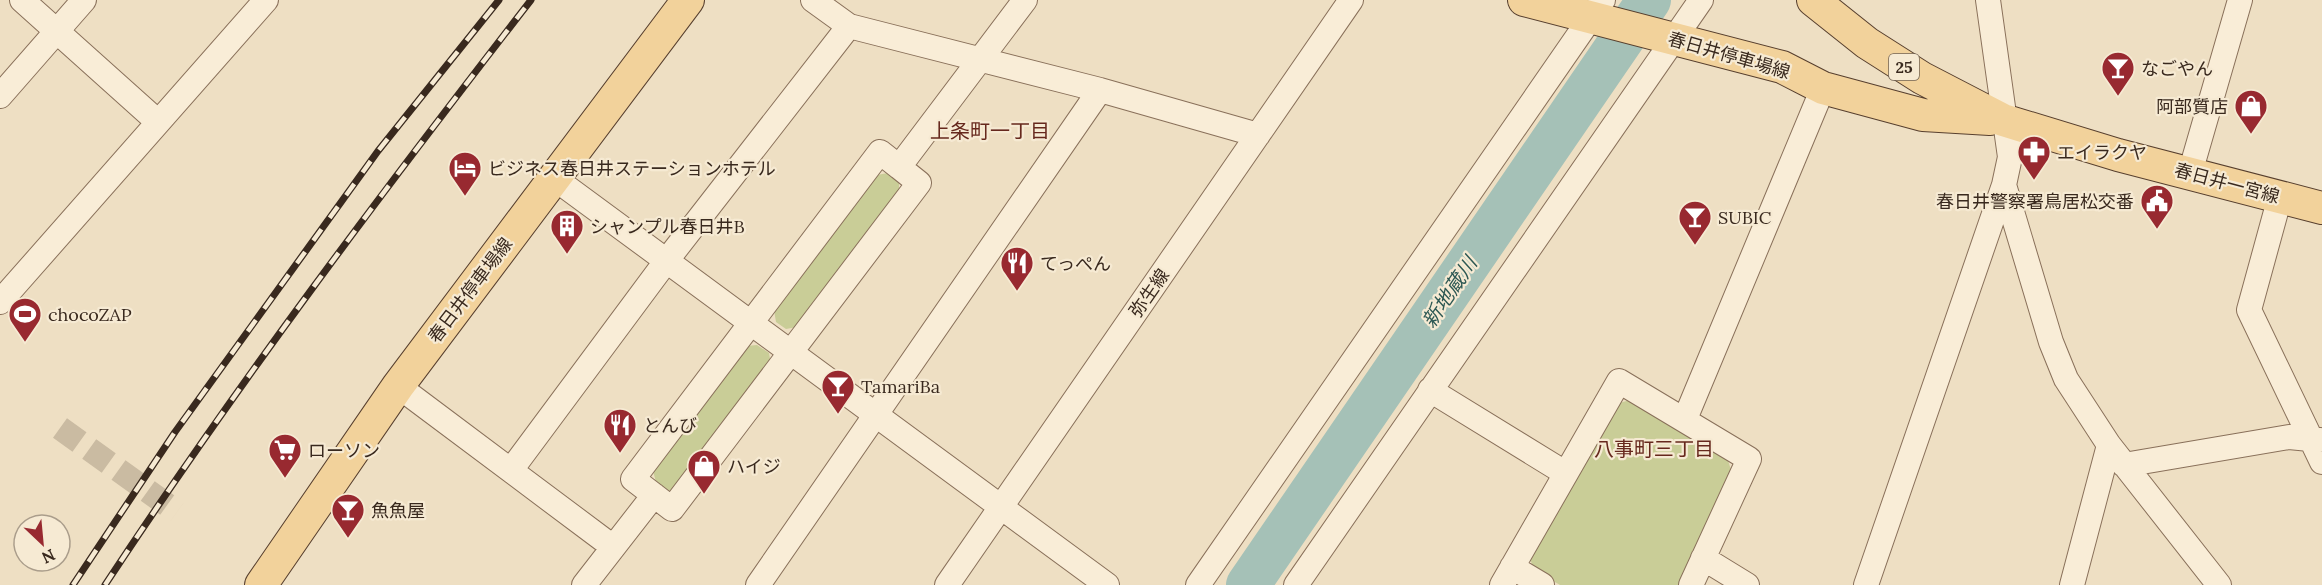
<svg xmlns="http://www.w3.org/2000/svg" width="2322" height="585" viewBox="0 0 2322 585" font-family="Lora,'Noto Sans JP',serif">
<style>
.green{fill:#c9cd97}
.lines{fill:none;stroke-linecap:round;stroke-linejoin:round}
.river{stroke:#a5c1b7;stroke-width:44}
.minor-tunnel{stroke:#cabba2;stroke-width:24;stroke-dasharray:24 12;stroke-linecap:butt}
.minor-casing{stroke:#89705a;stroke-width:26}
.major-casing{stroke:#573f2e;stroke-width:34}
.minor{stroke:#f9edd7;stroke-width:24}
.major{stroke:#f2d29b;stroke-width:32}
.rail-casing{stroke:#39291e;stroke-width:7}
.rail{stroke:#f6ead3;stroke-width:4.5;stroke-dasharray:14;stroke-linecap:butt}
.labels{text-anchor:middle;dominant-baseline:central;stroke-width:4.5;stroke-linejoin:round;paint-order:stroke}
.shield{fill:#f6ead3;stroke:#726354;stroke-width:1.5}
.shield-label{font-size:16px;font-weight:bold;fill:#39291e}
.street-label{font-size:18px;fill:#39291e;stroke:#f6ead3}
.poi-label{font-size:18px;fill:#39291e;stroke:#f6ead3;text-anchor:start}
.neighbourhood-label{font-size:20px;fill:#66281d;stroke:#f6ead3}
.water-label{font-size:20px;font-style:italic;fill:#2d5853;stroke:#f6ead3}
</style>
<rect width="100%" height="100%" fill="#eedfc3"/>
<!-- green -->
<path class="green" d="M888 173 899 181V192L797 327 786 329 776 322 774 310 877 175Z
M757 345 769 353 771 365 674 491 666 490 656 482 653 471 747 346Z
M1634 399 1727 457 1731 470 1679 585H1560L1533 569 1530 557 1619 403Z"/>
<g class="lines">
<!-- river -->
<path class="river" d="M1248 585 1649 0"/>
<!-- minor-tunnel -->
<path class="minor-tunnel" d="M60 428 177 512"/>
<!-- minor casing -->
<g class="minor-casing">
<path id="minor" d="M22 0 158 122
M813 0 849 26 1100 90 1258 135
M0 96 84 0
M899 167 880 152 633 479 672 509 919 183 899 167 1025 0
M2190 173 2240 0
M554 178 1107 585
M2004 185 2051 342 2066 379 2109 445 2219 585
M2280 197 2249 310 2322 462
M0 302 266 0
M398 386 613 547
M1430 390 1565 473
M1685 419 1823 88
M2124 465 2289 437 2320 440
M511 470 667 260 849 26
M1703 558 1747 585
M1512 567 1542 585
M584 585 654 495
M758 585 1100 90
M947 585 1351 0
M1198 585 1603 0
M1296 585 1701 0
M1502 585 1619 381 1749 459 1691 585
M1866 585 2004 185 2010 157 1988 0
M2072 585 2109 445"/>
</g>
<!-- major casing -->
<g class="major-casing">
<path id="major" d="M1524 0 1782 67 1823 88 1923 115 1990 119
M1813 0 1867 43 1922 78 2003 120 2118 155 2322 208
M261 585 398 386 688 0"/>
</g>
<!-- minor -->
<use href="#minor" class="minor"/>
<!-- major -->
<use href="#major" class="major"/>
<!-- rail casing -->
<g class="rail-casing">
<path id="rail" d="M73 585 175 432 378 151 499 0
M105 585C238 383 383 191 531 0"/>
</g>
<!-- rail -->
<use href="#rail" class="rail"/>
</g>
<!-- icons -->
<defs>
<g id="bar-pin" transform="scale(1.725)"><path d="M0 17L-7.5 6A9.5 9.5 0 1 1 7.5 6Z" fill="#982930" stroke="#f6ead3"/><path d="M-6-5H6L.8 .8V4.5H3.5V6h-7V4.5H-.8V.8Z" fill="#fff"/></g>
<g id="shop-pin" transform="scale(1.725)"><path d="M0 17L-7.5 6A9.5 9.5 0 1 1 7.5 6Z" fill="#982930" stroke="#f6ead3"/><path d="M-5-2.5h2.3a2.7 3.5 0 0 1 5.4 0H5L5.5 6h-11ZM-1.5-2.5h3a1.5 2.3 0 0 0-3 0Z" fill="#fff"/></g>
<g id="pharmacy-pin" transform="scale(1.725)"><path d="M0 17L-7.5 6A9.5 9.5 0 1 1 7.5 6Z" fill="#982930" stroke="#f6ead3"/><path d="M-2-6h4v4h4v4h-4v4h-4v-4h-4v-4h4Z" fill="#fff"/></g>
<g id="hotel-pin" transform="scale(1.725)"><path d="M0 17L-7.5 6A9.5 9.5 0 1 1 7.5 6Z" fill="#982930" stroke="#f6ead3"/><path d="M-6-4.5h1.5V1H6V5H4.5V3h-9V5H-6ZM-4 0a1.8 1.8 0 1 1 3.6 0ZM.5 0V-2.5h3Q6-2.5 6 0Z" fill="#fff"/></g>
<g id="civic-pin" transform="scale(1.725)"><path d="M0 17L-7.5 6A9.5 9.5 0 1 1 7.5 6Z" fill="#982930" stroke="#f6ead3"/><path d="M-.6-6.5H3V-4.5H.6V-3L4-1V1h2V6H-6V1h2V-1L-.6-3ZM-1.2 2.5V6h2.4V2.5Z" fill="#fff"/></g>
<g id="building-pin" transform="scale(1.725)"><path d="M0 17L-7.5 6A9.5 9.5 0 1 1 7.5 6Z" fill="#982930" stroke="#f6ead3"/><path d="M-4-6H4V6H1V3H-1V6H-4ZM-2.5-4.3h1.7v1.8h-1.7ZM.8-4.3h1.7v1.8H.8ZM-2.5-1h1.7V.8h-1.7ZM.8-1h1.7V.8H.8Z" fill="#fff"/></g>
<g id="restaurant-pin" transform="scale(1.725)"><path d="M0 17L-7.5 6A9.5 9.5 0 1 1 7.5 6Z" fill="#982930" stroke="#f6ead3"/><path d="M-5-6h1v4h1v-4h1v4h1v-4h1v5L-1.5 .5V6h-2V.5L-5-1ZM5-6V6H3V1.5H1.5Q1.5-4 5-6Z" fill="#fff"/></g>
<g id="stadium-pin" transform="scale(1.725)"><path d="M0 17L-7.5 6A9.5 9.5 0 1 1 7.5 6Z" fill="#982930" stroke="#f6ead3"/><path d="M0-5a6.5 5 0 1 0 0 10a6.5 5 0 1 0 0-10ZM-3.5-1.8h7v3.6h-7Z" fill="#fff"/></g>
<g id="supermarket-pin" transform="scale(1.725)"><path d="M0 17L-7.5 6A9.5 9.5 0 1 1 7.5 6Z" fill="#982930" stroke="#f6ead3"/><path d="M-6-5.5h2.5l.6 2H6L4.5 2H-2.5L-4.4-4H-6ZM-1.5 3.2a1.3 1.3 0 1 0 .1 0ZM3 3.2a1.3 1.3 0 1 0 .1 0Z" fill="#fff"/></g>
</defs>
<g fill-rule="evenodd">
<use href="#bar-pin" x="2118" y="68"/>
<use href="#shop-pin" x="2251" y="106"/>
<use href="#pharmacy-pin" x="2034" y="152"/>
<use href="#hotel-pin" x="465" y="168"/>
<use href="#civic-pin" x="2157" y="201"/>
<use href="#bar-pin" x="1695" y="217"/>
<use href="#building-pin" x="567" y="226"/>
<use href="#restaurant-pin" x="1017" y="263"/>
<use href="#stadium-pin" x="25" y="314"/>
<use href="#bar-pin" x="838" y="386"/>
<use href="#restaurant-pin" x="620" y="425"/>
<use href="#supermarket-pin" x="285" y="450"/>
<use href="#shop-pin" x="704" y="466"/>
<use href="#bar-pin" x="348" y="510"/>
</g>
<g class="labels">
<!-- shield labels -->
<rect class="shield" x="1889" y="54" width="30" height="26" rx="4.5"/>
<g class="shield-label">
<text x="1904" y="67">25</text>
</g>
<!-- street labels -->
<g class="street-label">
<text transform="translate(1729 55) rotate(16)">春日井停車場線</text>
<text transform="translate(2227 183) rotate(15)">春日井一宮線</text>
<text transform="translate(470 290) rotate(-53)">春日井停車場線</text>
<text transform="translate(1149 293) rotate(-55)">弥生線</text>
</g>
<!-- poi labels -->
<g class="poi-label">
<text x="2141" y="68">なごやん</text>
<text x="2228" y="106" text-anchor="end">阿部質店</text>
<text x="2057" y="152">エイラクヤ</text>
<text x="488" y="168">ビジネス春日井ステーションホテル</text>
<text x="2134" y="201" text-anchor="end">春日井警察署鳥居松交番</text>
<text x="1718" y="217">SUBIC</text>
<text x="590" y="226">シャンプル春日井B</text>
<text x="1040" y="263">てっぺん</text>
<text x="48" y="314">chocoZAP</text>
<text x="861" y="386">TamariBa</text>
<text x="643" y="425">とんび</text>
<text x="308" y="450">ローソン</text>
<text x="727" y="466">ハイジ</text>
<text x="371" y="510">魚魚屋</text>
</g>
<!-- neighbourhood labels -->
<g class="neighbourhood-label">
<text x="990" y="130">上条町一丁目</text>
<text x="1654" y="448">八事町三丁目</text>
</g>
<!-- water labels -->
<g class="water-label">
<text transform="translate(1449 292) rotate(-56)">新地蔵川</text>
</g>
</g>
<!-- north arrow -->
<g transform="translate(42 543) rotate(154)"><circle r="28" fill="#f6ead3" stroke="#aa9d8b" stroke-width="1.5"/>
<path d="M0-4.5L10 22L0 15L-10 22Z" fill="#982930"/>
<text y="-9" font-size="16" font-weight="bold" text-anchor="middle" fill="#39291e">N</text>
</g>
</svg>
